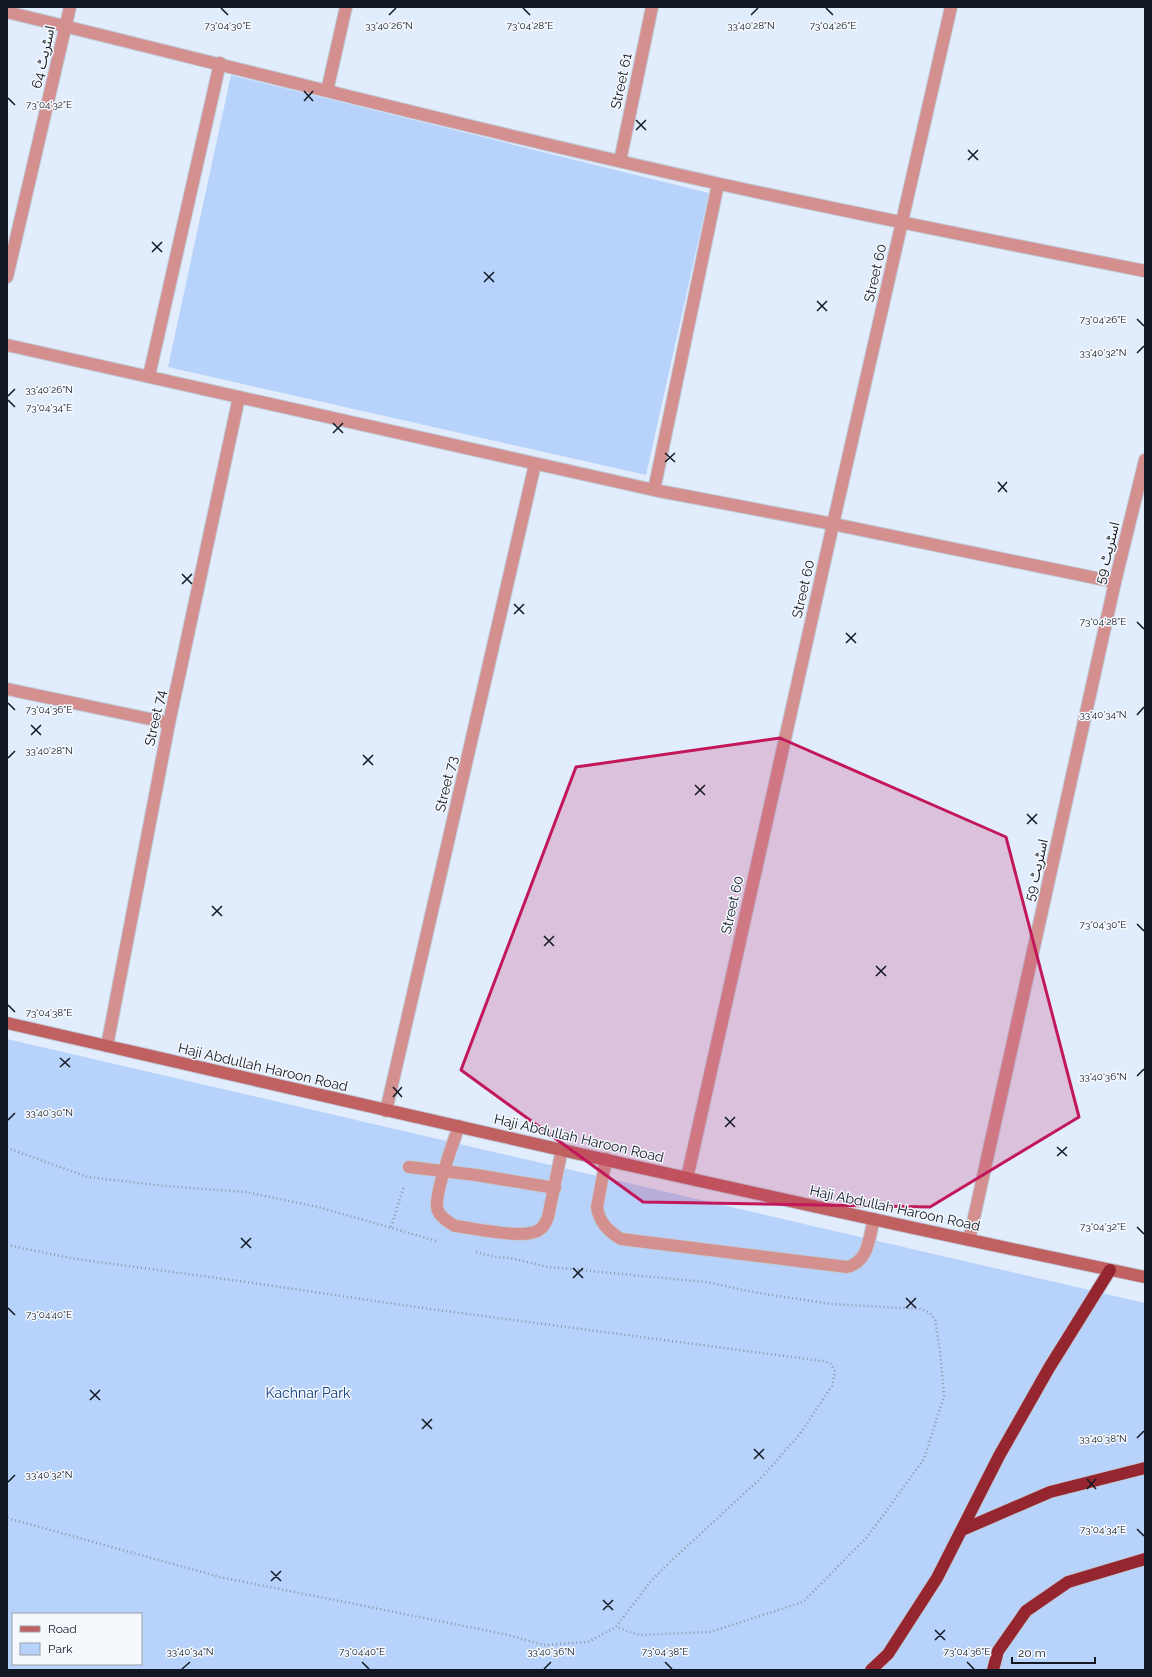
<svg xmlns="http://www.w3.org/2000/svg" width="1152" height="1677" viewBox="0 0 1152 1677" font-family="Raleway,'Noto Sans Arabic',sans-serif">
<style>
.green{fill:#b7d2fb;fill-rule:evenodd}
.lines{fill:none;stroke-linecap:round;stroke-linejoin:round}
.lane-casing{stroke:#c0cad9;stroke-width:14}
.street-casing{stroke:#c0cad9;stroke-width:14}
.secondary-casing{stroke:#c0cad9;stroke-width:14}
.highway-casing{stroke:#c0cad9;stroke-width:14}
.path{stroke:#8d96a4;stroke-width:2.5;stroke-dasharray:1 3;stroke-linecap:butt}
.lane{stroke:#d3908e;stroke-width:12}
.street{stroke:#d3908e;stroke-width:12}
.secondary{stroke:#c16061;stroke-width:12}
.highway{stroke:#95262f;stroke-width:12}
.marked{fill:#c2185b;fill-opacity:0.2;stroke:#c2185b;stroke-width:3;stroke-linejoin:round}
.ticks{fill:none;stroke:#121821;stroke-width:1.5}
.labels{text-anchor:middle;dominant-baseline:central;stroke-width:3;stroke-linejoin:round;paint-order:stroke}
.street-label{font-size:14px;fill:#121821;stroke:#f5f9fe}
.park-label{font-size:14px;fill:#103f81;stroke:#f5f9fe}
.ticks-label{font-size:10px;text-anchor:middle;fill:#121821;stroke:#f5f9fe;stroke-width:3;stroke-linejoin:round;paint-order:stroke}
</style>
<rect width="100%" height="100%" fill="#e1ecfc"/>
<!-- green -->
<path class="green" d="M231 75 709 193 646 475 168 367Z
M7 1039 1145 1303V1670H7ZM13 1614H141V1664H13Z"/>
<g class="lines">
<!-- lane casing -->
<g class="lane-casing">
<path id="lane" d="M7 12C244 70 481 131 720 184 861 215 1003 243 1145 271
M7 345 654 490 833 524 1115 582
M149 376 220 63
M654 490 718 184
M7 689 169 723
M459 1126C453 1143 435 1191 437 1207 438 1216 448 1222 455 1226 473 1228 525 1240 539 1230 544 1227 546 1222 548 1217L562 1149
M606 1159 597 1207C599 1222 608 1231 621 1239L847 1267C869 1262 869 1237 874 1219
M409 1167 476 1175 555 1188"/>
</g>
<!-- street casing -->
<g class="street-casing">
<path id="street" d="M327 91 346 7
M620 161 652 7
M7 277 70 7
M107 1046 169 723 239 397
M386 1111 535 464
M687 1178 833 524 951 7
M969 1240 1115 582 1145 460"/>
</g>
<!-- secondary casing -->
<g class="secondary-casing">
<path id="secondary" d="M7 1023C386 1110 764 1198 1145 1277"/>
</g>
<!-- highway casing -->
<g class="highway-casing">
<path id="highway" d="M962 1530 1050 1492 1145 1468
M871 1670 888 1654 937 1578 999 1456 1049 1368 1110 1270
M993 1670 998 1651 1026 1611 1068 1582 1145 1559"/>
</g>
<!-- path -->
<path class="path" d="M7 1148 88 1177 165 1186 246 1192 318 1207 437 1241
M391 1227 404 1186
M7 1245 76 1259 246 1282 423 1308 822 1361 830 1363 835 1371 832 1386 800 1434 761 1478 671 1561 650 1582 616 1627 588 1642 544 1645 504 1634 220 1577 7 1518
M476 1252 495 1257 510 1258 548 1267 706 1282 758 1293 831 1304 920 1309 929 1312 935 1319 940 1351 944 1396 924 1459 868 1536 803 1602 710 1632 639 1635 616 1627"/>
<!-- lane -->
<use href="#lane" class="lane"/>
<!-- street -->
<use href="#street" class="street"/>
<!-- secondary -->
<use href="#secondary" class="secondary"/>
<!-- highway -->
<use href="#highway" class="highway"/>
</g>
<!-- marked area -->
<path class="marked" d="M780 738 1006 837 1079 1117 930 1207 643 1202 461 1070 576 767Z"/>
<!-- ticks -->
<path class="ticks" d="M221 8 228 15M523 8 530 15M826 8 833 15M389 15 396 8M751 15 758 8M304 91 313 101M8 98 15 105M304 101 313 91M636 120 646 130M636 130 646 120M968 150 978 160M968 160 978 150M152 242 162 252M152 252 162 242M484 272 494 282M484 282 494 272M817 301 827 311M817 311 827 301M1137 319 1144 326M1137 353 1144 346M8 396 15 389M8 400 15 407M333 423 343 433M333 433 343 423M665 453 675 462M665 462 675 453M998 482 1007 492M998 492 1007 482M182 574 192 584M182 584 192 574M514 604 524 614M514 614 524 604M1137 622 1144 629M846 633 856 643M846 643 856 633M8 703 15 710M1137 715 1144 707M31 725 41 735M31 735 41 725M363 755 373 765M8 758 15 751M363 765 373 755M695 785 705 795M695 795 705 785M1027 814 1037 824M1027 824 1037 814M212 906 222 916M212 916 222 906M1137 924 1144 931M544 936 554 946M544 946 554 936M876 966 886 976M876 976 886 966M8 1005 15 1012M60 1058 70 1067M60 1067 70 1058M1137 1076 1144 1069M393 1087 402 1097M393 1097 402 1087M725 1117 735 1127M8 1120 15 1113M725 1127 735 1117M1057 1147 1067 1156M1057 1156 1067 1147M1137 1227 1144 1234M241 1238 251 1248M241 1248 251 1238M573 1268 583 1278M573 1278 583 1268M906 1298 916 1308M8 1308 15 1315M906 1308 916 1298M90 1390 100 1400M90 1400 100 1390M422 1419 432 1429M422 1429 432 1419M1137 1438 1144 1431M754 1449 764 1459M754 1459 764 1449M1087 1479 1096 1489M8 1482 15 1475M1087 1489 1096 1479M1137 1529 1144 1536M271 1571 281 1581M271 1581 281 1571M603 1600 613 1610M603 1610 613 1600M935 1630 945 1640M935 1640 945 1630M362 1662 369 1669M665 1662 672 1669M967 1662 974 1669M182 1669 190 1662M544 1669 551 1662"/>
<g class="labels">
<!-- street labels -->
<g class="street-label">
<text transform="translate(43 57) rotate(-77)">اسٹریٹ 64</text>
<text transform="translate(621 81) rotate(-78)">Street 61</text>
<text transform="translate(875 273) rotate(-77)">Street 60</text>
<text transform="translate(1107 553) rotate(-76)">اسٹریٹ 59</text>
<text transform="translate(803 589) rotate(-77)">Street 60</text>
<text transform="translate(155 718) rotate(-78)">Street 74</text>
<text transform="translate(446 784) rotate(-77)">Street 73</text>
<text transform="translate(1036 870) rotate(-77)">اسٹریٹ 59</text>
<text transform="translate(732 905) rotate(-77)">Street 60</text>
<text transform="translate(263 1067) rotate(13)">Haji Abdullah Haroon Road</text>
<text transform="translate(579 1138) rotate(13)">Haji Abdullah Haroon Road</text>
<text transform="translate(895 1208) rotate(12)">Haji Abdullah Haroon Road</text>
</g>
<!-- park labels -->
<g class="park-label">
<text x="308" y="1393">Kachnar Park</text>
</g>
</g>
<g class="ticks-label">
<text x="228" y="29">73°04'30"E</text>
<text x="389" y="29">33°40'26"N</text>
<text x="530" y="29">73°04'28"E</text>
<text x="751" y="29">33°40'28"N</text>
<text x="833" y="29">73°04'26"E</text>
<text x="49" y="108">73°04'32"E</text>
<text x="1103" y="323">73°04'26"E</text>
<text x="1103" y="356">33°40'32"N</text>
<text x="49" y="393">33°40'26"N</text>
<text x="49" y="411">73°04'34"E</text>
<text x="1103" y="625">73°04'28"E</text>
<text x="49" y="713">73°04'36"E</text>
<text x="1103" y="718">33°40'34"N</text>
<text x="49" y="754">33°40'28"N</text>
<text x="1103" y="928">73°04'30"E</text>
<text x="49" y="1016">73°04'38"E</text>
<text x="1103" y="1080">33°40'36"N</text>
<text x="49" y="1116">33°40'30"N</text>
<text x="1103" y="1230">73°04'32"E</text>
<text x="49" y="1318">73°04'40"E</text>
<text x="1103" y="1442">33°40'38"N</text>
<text x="49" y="1478">33°40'32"N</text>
<text x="1103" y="1533">73°04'34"E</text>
<text x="190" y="1655">33°40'34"N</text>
<text x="362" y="1655">73°04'40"E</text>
<text x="551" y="1655">33°40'36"N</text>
<text x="665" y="1655">73°04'38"E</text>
<text x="967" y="1655">73°04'36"E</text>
</g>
<!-- border -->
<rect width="1152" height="1677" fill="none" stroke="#121821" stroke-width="16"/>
<!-- legend -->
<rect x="12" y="1613" width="130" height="52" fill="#f5f9fe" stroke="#9a9fa6"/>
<rect x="20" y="1626" width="20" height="6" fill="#c16061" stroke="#9a9fa6"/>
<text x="48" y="1633" font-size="12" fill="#121821">Road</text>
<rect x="20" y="1643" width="20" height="12" fill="#b7d2fb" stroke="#9a9fa6"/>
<text x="48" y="1653" font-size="12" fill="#121821">Park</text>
<!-- scale -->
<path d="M1012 1657v6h83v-6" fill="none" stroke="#121821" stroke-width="2"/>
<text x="1018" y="1657" font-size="12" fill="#121821" stroke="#f5f9fe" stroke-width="3" paint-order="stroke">20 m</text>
</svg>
